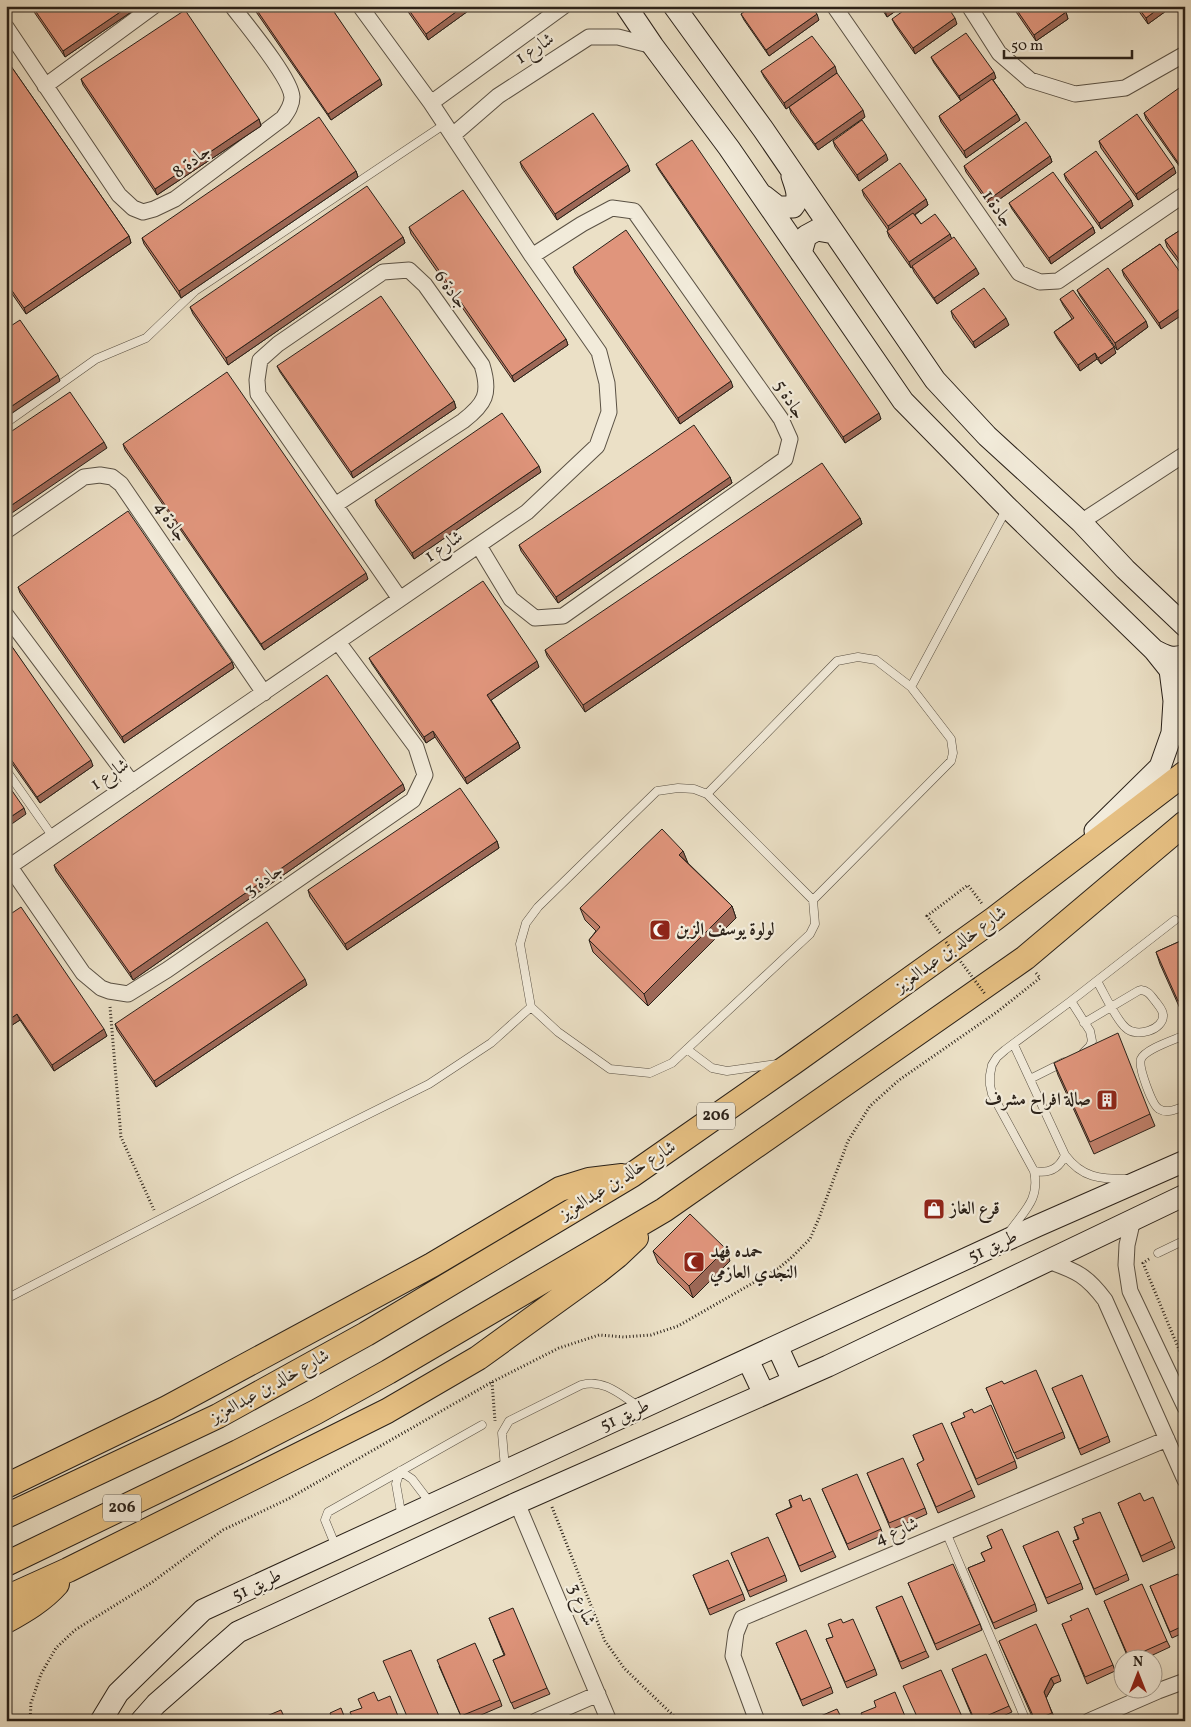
<svg xmlns="http://www.w3.org/2000/svg" width="1191" height="1727" viewBox="0 0 1191 1727" font-family="Vollkorn,Amiri,serif">
<style>
.lines{fill:none;stroke-linecap:round;stroke-linejoin:round}
.lane-casing{stroke:#5a5144;stroke-width:9}
.street-casing{stroke:#5a5144;stroke-width:17}
.secondary-casing{stroke:#2a2119;stroke-width:23}
.primary-casing{stroke:#2a2119;stroke-width:26}
.path{stroke:#2a2119;stroke-width:3;stroke-dasharray:1 2.5;stroke-linecap:butt}
.lane{stroke:#f2ebda;stroke-width:8}
.street{stroke:#f2ebda;stroke-width:15}
.secondary{stroke:#f2ebda;stroke-width:21}
.primary{stroke:#e6c083;stroke-width:24}
.path-bridge{stroke:#2a2119;stroke-width:3;stroke-dasharray:1 2.5;stroke-linecap:butt}
.wall{fill:#c1806b;stroke:#2a2119}
.shaded-wall{fill:#9d6857;stroke:#2a2119}
.building{fill:#e0957c;stroke:#2a2119}
.labels{text-anchor:middle;dominant-baseline:central;stroke-width:4.5;stroke-linejoin:round;paint-order:stroke}
.shield{fill:#f2ebda;stroke:#665e53;stroke-width:1}
.shield-label{font-size:16px;font-weight:bold;fill:#2a2119}
.street-label{font-size:18px;fill:#2a2119;stroke:#f2ebda}
.poi-label{font-size:18px;font-weight:bold;fill:#2a2119;stroke:#f2ebda;text-anchor:start}
</style>
<rect width="100%" height="100%" fill="#ebe0c6"/>
<filter id="stains"><feTurbulence type="fractalNoise" baseFrequency=".004" numOctaves="4"/><feColorMatrix values="0 0 0 0 .2 0 0 0 0 .09 0 0 0 0 .02 0 0 0 .5 -.17"/></filter>
<radialGradient id="worn" r=".72"><stop offset=".6" stop-color="#630" stop-opacity="0"/><stop offset="1" stop-color="#630" stop-opacity=".3"/></radialGradient>
<g class="lines">
<!-- lane casing -->
<g class="lane-casing">
<path id="lane" d="M6 423 96 359 146 338 195 291 445 124
M911 687 1007 508
M6 770 53 837
M678 788 694 789 707 794 813 900 815 924 810 934 672 1063 650 1073 610 1069 558 1032 531 1007 520 944 526 923 538 907 657 791Z
M707 794 837 661 858 657 876 660 911 687 951 739 953 753 951 761 813 900
M1071 1001 1090 1031 1092 1041 1090 1046 1083 1053
M1084 1023 1138 991 1141 990C1149 991 1151 996 1156 1002 1158 1005 1163 1010 1163 1015 1164 1030 1136 1038 1126 1028 1116 1020 1104 993 1097 981
M1185 1035C1174 1040 1145 1049 1141 1059 1138 1067 1152 1105 1159 1109 1167 1114 1177 1109 1185 1106
M1014 1045 1065 1155C1082 1178 1100 1179 1127 1179
M688 1050 712 1068 727 1071 777 1064
M1030 1079 1064 1062
M1034 1171C1049 1174 1059 1169 1065 1155
M1010 1231C1025 1210 1040 1199 1034 1171L992 1094 990 1085V1075L992 1065 997 1057 1005 1050 1071 1001 1175 920
M1158 1253 1185 1240
M6 1299 236 1180 429 1084 491 1043 531 1007
M505 1468 502 1433 509 1421 581 1385C603 1378 621 1395 638 1406
M400 1471 396 1484 402 1518
M400 1471 412 1479 431 1504
M946 1532 1026 1721
M336 1547 325 1520 328 1512 482 1425"/>
</g>
<!-- street casing -->
<g class="street-casing">
<path id="street" d="M834 6 1019 273 1040 282 1058 281 1185 194
M969 6 999 53 1030 80 1075 94 1125 88 1185 54
M6 27 119 195 133 208 143 212 154 209 175 199 283 118C288 111 292 105 292 97 291 78 245 23 232 6
M45 86 154 6
M431 103 564 6
M453 135 498 96 589 37H618L653 46
M335 505 463 421C485 404 491 394 482 365L425 285 409 270 383 272 278 344 260 360 257 380 258 394 400 599
M1081 522 1185 454
M6 531 84 477 100 475 112 477 121 484 264 693
M479 546 511 599 535 618 563 616 785 459 790 439 781 419 634 211 612 208 582 224 532 256
M6 615 132 783
M10 867 83 973 101 988 109 991 128 994 167 970 413 800 425 775 416 747 338 642
M6 869 527 512 597 446 609 412 607 383 599 352 532 256 431 103 360 6
M1133 1219 1127 1245 1126 1265 1130 1291 1185 1407
M1048 1261C1077 1271 1087 1276 1105 1300L1185 1480
M517 1503 609 1721
M536 1721 598 1694
M757 1721 733 1656 736 1633 742 1618 1167 1439
M1089 1721 1158 1691 1185 1681"/>
</g>
<!-- secondary casing -->
<g class="secondary-casing">
<path id="secondary" d="M626 6 653 46 729 148 903 401 1007 507 1154 650 1170 670 1174 701 1172 733 1160 767 1095 831
M674 6 763 129 935 380 987 436 1081 522 1125 569 1185 626
M764 196 778 207H793C801 197 795 186 792 176
M801 253 806 236 817 230 834 233
M1154 650C1165 656 1173 660 1185 655
M777 1346 793 1381
M748 1360 764 1394
M101 1721 118 1693 203 1610 1037 1226 1185 1161
M141 1721 156 1704 238 1632 517 1503 828 1366 1185 1195"/>
</g>
<!-- primary casing -->
<g class="primary-casing">
<path id="primary" d="M6 1486 167 1408 432 1265 560 1189 589 1180 622 1176
M6 1516 218 1416 366 1334 632 1175 794 1062 994 919 1185 773
M6 1564 238 1452 316 1412 388 1372 664 1210 1025 958 1185 823
M6 1598 68 1570 387 1411 478 1358 597 1272 617 1256 636 1238
M6 1621C24 1611 43 1600 57 1584"/>
</g>
<!-- path -->
<path class="path" d="M940 933 927 916 968 885 983 905
M110 1007 121 1137 154 1210
M1149 1259 1143 1263 1185 1364
M492 1382 495 1421
M552 1507 605 1641 624 1668 679 1721
M30 1721 31 1703 41 1674 56 1648 75 1630 151 1583 223 1530 288 1499 492 1382 559 1348 599 1335 624 1337 651 1335 678 1326 779 1268 792 1257 810 1239 819 1218 848 1141 870 1106 899 1080 997 1012 1040 978 1036 973"/>
<!-- lane -->
<use href="#lane" class="lane"/>
<!-- street -->
<use href="#street" class="street"/>
<!-- secondary -->
<use href="#secondary" class="secondary"/>
<!-- primary -->
<use href="#primary" class="primary"/>
<!-- path-bridge -->
<path class="path-bridge" d="M946 942 985 994"/>
</g>
<!-- wall -->
<path class="wall" d="M30 6H140L65 57Z
M252 6H330L382 85 331 120Z
M404 6H475L428 40Z
M880 6H903L887 17Z
M1012 6H1061L1066 12 1068 19 1036 41Z
M1135 6H1173L1148 24Z
M741 14 819 20 769 56 744 20Z
M892 19 957 24 915 54 895 25Z
M931 57 996 78 993 80 1017 114 1020 120 966 158 941 122 939 116 961 101 934 63Z
M6 59 129 236 131 243 26 314 6 285Z
M761 71 837 73 786 109 764 77Z
M81 79 259 119 261 126 157 195 83 85Z
M1185 97 1182 170 1146 119 1144 113Z
M789 107 865 117 818 150 791 113Z
M833 141 888 160 859 181 835 147Z
M1099 141 1176 173 1138 200 1101 148Z
M1050 156 1052 162 990 206 966 172 964 166Z
M520 162 630 171 557 220 522 168Z
M656 164 881 419 845 443 659 170Z
M356 171 358 177 181 298 144 244 142 238Z
M1064 174 1131 200 1133 206 1101 229 1066 180Z
M862 190 926 199 928 205 915 215 921 224 950 234 951 239 979 274 937 304 914 272 912 267 911 268 889 237 887 231 888 230 864 196Z
M1009 203 1093 227 1095 233 1051 264 1012 209Z
M409 227 566 339 568 345 514 382 411 234Z
M1185 227V271L1167 247 1165 240Z
M403 237 405 243 228 365 193 314 190 307Z
M1160 244 1161 329 1124 276 1122 270Z
M573 267 733 387 680 424 575 273Z
M1077 290 1148 327 1117 350 1080 296Z
M1060 299 1116 353 1101 364 1097 359 1080 371 1057 338 1054 332 1072 319 1063 305Z
M951 311 1009 325 975 348 953 318Z
M277 366 454 401 456 408 353 478 280 372Z
M123 444 368 579 264 650 125 450Z
M541 472 414 559 377 506 375 500Z
M730 477 732 483 558 603 521 551 519 545Z
M860 518 862 524 585 712 547 656 545 650Z
M18 587 232 662 234 668 124 743 20 593Z
M6 638 93 766 40 803 6 755Z
M369 658 539 667 491 700 518 742 520 748 467 784 435 737 426 743 372 664Z
M405 790 133 980 56 871 54 865Z
M497 841 499 848 347 950 310 897 308 890Z
M683 851 687 862 732 906 736 918 648 1006 593 952 589 940 596 931 585 920 580 908Z
M6 917 107 1036 54 1071 20 1020 6 1029Z
M1185 939V1012L1182 1013 1160 964 1156 952Z
M307 985 156 1087 117 1030 115 1024Z
M1054 1063 1150 1114 1155 1126 1094 1154 1058 1075Z
M653 1251 730 1261 693 1298 658 1263Z
M1004 1384 1063 1432 1065 1438 1017 1459 986 1388Z
M1052 1388 1108 1436 1110 1442 1081 1455Z
M974 1413 1015 1461 1017 1468 978 1485 951 1423Z
M913 1435 972 1490 975 1497 938 1513 917 1464 924 1461Z
M867 1473 925 1508 927 1514 891 1530Z
M822 1489 881 1529 883 1535 849 1550Z
M789 1500 803 1501 833 1551 836 1557 801 1572 776 1514 791 1507Z
M1144 1501 1172 1541 1175 1548 1143 1562 1118 1503Z
M1074 1527 1127 1574 1129 1580 1096 1595 1073 1541 1078 1539Z
M987 1536 1035 1604 1037 1611 995 1629 968 1568 985 1561 981 1553 992 1548Z
M1023 1546 1081 1583 1083 1589 1048 1604Z
M731 1553 785 1575 787 1581 750 1597Z
M693 1575 743 1594 745 1600 710 1615Z
M908 1583 980 1624 982 1630 937 1650Z
M1150 1586 1185 1589V1632L1172 1638Z
M1104 1601 1167 1641 1170 1647 1142 1660H1129Z
M876 1607 926 1651 929 1657 902 1669Z
M489 1618 547 1688 550 1694 514 1709 493 1660 504 1655Z
M1062 1624 1113 1665 1115 1671 1087 1684Z
M833 1637 875 1669 877 1675 847 1688 826 1639Z
M999 1641 1059 1675 1061 1681 1054 1684 1046 1698 1055 1719 1050 1721H1034Z
M776 1643 831 1687 833 1693 803 1706Z
M439 1666 500 1700 502 1706 467 1721H463Z
M952 1669 1009 1706 1012 1712 992 1721H974Z"/>
<!-- shaded-wall -->
<path class="shaded-wall" d="M129 6H140L65 57 63 51Z
M464 6H475L428 40 426 34Z
M892 6H903L887 17 885 11Z
M1162 6H1173L1148 24 1146 18Z
M1066 12 1068 19 1036 41 1034 35Z
M817 14 819 20 769 56 766 50Z
M955 18 957 24 915 54 913 48Z
M835 66 837 73 786 109 784 103Z
M994 72 996 78 961 102 959 96Z
M380 79 382 85 331 120 328 114Z
M863 110 865 117 818 150 815 144Z
M1017 114 1020 120 966 158 964 151Z
M259 119 261 126 157 195 155 189Z
M886 154 888 160 859 181 857 175Z
M1050 156 1052 162 990 206 988 200Z
M1185 160V167L1182 170 1179 164Z
M628 165 630 171 557 220 555 214Z
M1174 167 1176 173 1138 200 1136 194Z
M356 171 358 177 181 298 179 291Z
M926 199 928 205 890 232 888 226Z
M1131 200 1133 206 1101 229 1099 223Z
M1093 227 1095 233 1051 264 1049 258Z
M950 234 952 240 911 268 909 262Z
M129 236 131 243 26 314 24 308Z
M403 237 405 243 228 365 226 358Z
M976 268 979 274 937 304 934 298Z
M1185 305V313L1161 329 1159 323Z
M1006 318 1009 325 975 348 973 342Z
M1146 321 1148 327 1117 350 1115 343Z
M566 339 568 345 514 382 512 376Z
M1114 347 1116 353 1101 364 1098 358Z
M1095 353 1097 359 1080 371 1078 365Z
M58 375 60 381 6 417V410Z
M731 381 733 387 680 424 678 418Z
M454 401 456 408 353 478 351 472Z
M879 413 881 419 845 443 843 437Z
M104 442 107 448 6 517V509Z
M539 466 541 472 414 559 412 553Z
M730 477 732 483 558 603 556 597Z
M860 518 862 524 585 712 583 705Z
M366 573 368 579 264 650 261 644Z
M537 661 539 667 490 701 487 695Z
M232 662 234 668 124 743 122 737Z
M433 731 435 737 426 743 424 737Z
M518 742 520 748 467 784 465 778Z
M91 760 93 766 40 803 37 797Z
M403 784 405 790 133 980 130 973Z
M24 808 26 814 6 828V820Z
M497 841 499 848 347 950 345 944Z
M683 851 688 863 679 855Z
M732 906 736 918 648 1006 644 994Z
M305 979 307 985 156 1087 154 1081Z
M17 1014 20 1020 6 1029V1022Z
M104 1029 107 1036 54 1071 52 1065Z
M726 1249 730 1261 693 1298 689 1286Z
M1051 1678 1054 1684 1046 1698 1044 1692Z"/>
<!-- building -->
<path class="building" d="M32 6H129L63 51Z
M254 6H330L380 79 328 114Z
M406 6H464L426 34Z
M752 6H811L817 14 766 50 741 14Z
M882 6H892L885 11Z
M910 6H947L955 18 913 48 892 19Z
M1014 6H1061L1066 12 1034 35Z
M1137 6H1162L1146 18Z
M185 10 259 119 155 189 81 79Z
M966 33 994 72 959 96 931 57Z
M812 36 835 66 784 103 761 71Z
M6 59 129 236 24 308 6 282Z
M837 73 863 110 815 144 789 107Z
M992 79 1017 114 964 151 939 116Z
M1179 88 1185 97V160L1179 164 1144 113Z
M593 113 628 165 555 214 520 162Z
M1137 114 1174 167 1136 194 1099 141Z
M319 117 356 171 179 291 142 238Z
M862 120 886 154 857 175 833 141Z
M1026 122 1050 156 988 200 964 166Z
M692 140 879 413 843 437 656 164Z
M1096 151 1131 200 1099 223 1064 174Z
M900 163 926 199 888 226 862 190Z
M1053 172 1093 227 1049 258 1009 203Z
M367 186 403 237 226 358 190 307Z
M463 190 566 339 512 376 409 227Z
M913 213 921 224 935 214 950 234 909 262 887 231Z
M1185 227V268L1165 240Z
M626 230 731 381 678 418 573 267Z
M954 237 976 268 934 298 912 266Z
M1160 244 1185 279V305L1159 323 1122 270Z
M1108 268 1146 321 1115 343 1077 290Z
M984 288 1006 318 973 342 951 311Z
M1073 290 1114 347 1098 358 1095 353 1078 365 1054 332 1074 318 1060 299Z
M381 296 454 401 351 472 277 366Z
M20 320 58 375 6 410V329Z
M227 372 366 573 261 644 123 444Z
M70 392 104 442 6 509V435Z
M502 413 539 466 412 553 375 500Z
M694 425 730 477 556 597 519 545Z
M822 463 860 518 583 705 545 650Z
M128 511 232 662 122 737 18 587Z
M483 581 537 661 487 695 518 742 465 778 433 731 424 737 369 658Z
M6 638 91 760 37 797 6 752Z
M327 675 403 784 130 973 54 865Z
M6 782 24 808 6 820Z
M460 788 497 841 345 944 308 890Z
M662 829 683 851 679 855 732 906 644 994 589 940 600 927 580 908Z
M21 907 104 1029 52 1065 17 1014 6 1022V917Z
M267 922 305 979 154 1081 115 1024Z
M1185 939V998L1178 1001 1156 952Z
M1118 1033 1150 1114 1090 1142 1054 1063Z
M690 1214 726 1249 689 1286 653 1251Z
M1036 1370 1063 1432 1014 1453 986 1388 1002 1381 1004 1384Z
M1082 1375 1108 1436 1079 1449 1052 1388Z
M991 1405 1015 1461 976 1479 951 1423 965 1417 963 1413 972 1409 974 1413Z
M942 1423 972 1490 936 1507 917 1464 924 1460 913 1435Z
M903 1458 925 1508 889 1523 867 1473Z
M857 1474 881 1529 847 1544 822 1489Z
M1140 1493 1144 1501 1153 1497 1172 1541 1141 1556 1118 1503Z
M801 1495 803 1501 810 1498 833 1551 799 1566 776 1514 792 1507 789 1500Z
M1100 1512 1127 1574 1094 1589 1073 1541 1079 1539 1074 1527 1084 1523 1082 1519Z
M1002 1529 1035 1604 993 1623 968 1568 985 1561 981 1553 992 1548 987 1536Z
M1058 1531 1081 1583 1046 1598 1023 1546Z
M768 1537 785 1575 748 1591 731 1553Z
M728 1560 743 1594 708 1609 693 1575Z
M953 1564 980 1624 935 1644 908 1583Z
M1178 1574 1185 1589V1625L1170 1632 1150 1586Z
M1142 1584 1167 1641 1129 1658 1104 1601Z
M902 1596 926 1651 900 1662 876 1607Z
M513 1608 547 1688 511 1703 493 1660 505 1655 489 1618Z
M1088 1608 1113 1665 1085 1677 1062 1624 1072 1620 1070 1616Z
M841 1619 843 1623 853 1619 875 1669 845 1682 826 1639 833 1637 828 1624Z
M1036 1624 1059 1675 1051 1678 1044 1692 1052 1713 1035 1720 999 1641Z
M806 1630 831 1687 801 1700 776 1643Z
M475 1643 500 1700 461 1716 437 1660Z
M411 1650 441 1721H409L383 1661Z
M986 1654 1009 1706 975 1721 952 1669Z
M941 1670 964 1721H919L903 1686Z
M374 1692 378 1701 390 1696 400 1721H354L350 1712 362 1708 358 1699Z
M895 1692 907 1721H865L861 1713 876 1707 874 1701Z
M341 1708 346 1721H327L332 1718 330 1713Z
M837 1709 843 1721H809Z
M281 1710 286 1721H255Z"/>
<!-- icons -->
<defs>
<g id="mosque-square" transform="scale(1.125)"><rect x="-9" y="-9" width="18" height="18" rx="4" fill="#8f2418" stroke="#f2ebda"/><path d="M3.5-4.9A6 6 0 1 0 3.5 4.9A5 5 0 1 1 3.5-4.9Z" fill="#fff"/></g>
<g id="building-square" transform="scale(1.125)"><rect x="-9" y="-9" width="18" height="18" rx="4" fill="#8f2418" stroke="#f2ebda"/><path d="M-4-6H4V6H1V3H-1V6H-4ZM-2.5-4.3h1.7v1.8h-1.7ZM.8-4.3h1.7v1.8H.8ZM-2.5-1h1.7V.8h-1.7ZM.8-1h1.7V.8H.8Z" fill="#fff"/></g>
<g id="shop-square" transform="scale(1.125)"><rect x="-9" y="-9" width="18" height="18" rx="4" fill="#8f2418" stroke="#f2ebda"/><path d="M-5-2.5h2.3a2.7 3.5 0 0 1 5.4 0H5L5.5 6h-11ZM-1.5-2.5h3a1.5 2.3 0 0 0-3 0Z" fill="#fff"/></g>
</defs>
<g fill-rule="evenodd">
<use href="#mosque-square" x="660" y="930"/>
<use href="#building-square" x="1107" y="1100"/>
<use href="#shop-square" x="934" y="1209"/>
<use href="#mosque-square" x="694" y="1262"/>
</g>
<g class="labels">
<!-- shield labels -->
<g class="shield">
<rect x="697" y="1102.5" width="38" height="27" rx="4"/>
<rect x="103" y="1494.5" width="38" height="27" rx="4"/>
</g>
<g class="shield-label">
<text x="716" y="1116">206</text>
<text x="122" y="1508">206</text>
</g>
<!-- street labels -->
<g class="street-label">
<text transform="translate(535 49) rotate(-33)">شارع 1</text>
<text transform="translate(192 162) rotate(-37)">جادة 8</text>
<text transform="translate(997 209) rotate(55)">جادة 1</text>
<text transform="translate(450 290) rotate(53)">جادة 6</text>
<text transform="translate(789 400) rotate(58)">جادة 5</text>
<text transform="translate(170 522) rotate(56)">جادة 4</text>
<text transform="translate(444 547) rotate(-34)">شارع 1</text>
<text transform="translate(110 775) rotate(-34)">شارع 1</text>
<text transform="translate(264 881) rotate(-35)">جادة 3</text>
<text transform="translate(951 950) rotate(-36)">شارع خالد بن عبدالعزيز</text>
<text transform="translate(618 1181) rotate(-32)">شارع خالد بن عبدالعزيز</text>
<text transform="translate(993 1247) rotate(-25)">طريق 51</text>
<text transform="translate(270 1387) rotate(-29)">شارع خالد بن عبدالعزيز</text>
<text transform="translate(625 1416) rotate(-25)">طريق 51</text>
<text transform="translate(897 1532) rotate(-23)">شارع 4</text>
<text transform="translate(257 1586) rotate(-25)">طريق 51</text>
<text transform="translate(581 1605) rotate(67)">شارع 3</text>
</g>
<!-- poi labels -->
<g class="poi-label">
<text x="676" y="930">لولوة يوسف الزبن</text>
<text x="1091" y="1100" text-anchor="end">صالة افراح مشرف</text>
<text x="950" y="1209">قرع الغاز</text>
<text x="710" y="1252">حمده فهد<tspan x="710" dy="21">النجدي العازمي</tspan></text>
</g>
</g>
<!-- margin -->
<rect width="1191" height="1727" fill="none" stroke="#ebe0c6" stroke-width="25"/>
<rect x="8" y="8" width="1176" height="1712" fill="none" stroke="#2a2119" stroke-width="2.5"/>
<rect x="12" y="12" width="1166" height="1702" fill="none" stroke="#2a2119"/>
<!-- north arrow -->
<g transform="translate(1138 1674)"><circle r="24" fill="#f2ebda" stroke="#a29a8d"/>
<path d="M0-4L9 19L0 12L-9 19Z" fill="#8f2418"/>
<text y="-8" font-size="14" font-weight="bold" text-anchor="middle" fill="#2a2119">N</text>
</g>
<!-- scale -->
<path d="M1004 50v8h128v-8" fill="none" stroke="#2a2119" stroke-width="2.5"/>
<text x="1011" y="50" font-size="15" fill="#2a2119" stroke="#f2ebda" stroke-width="4" paint-order="stroke">50 m</text>
<rect width="100%" height="100%" filter="url(#stains)"/>
<rect width="100%" height="100%" fill="url(#worn)"/>
</svg>
